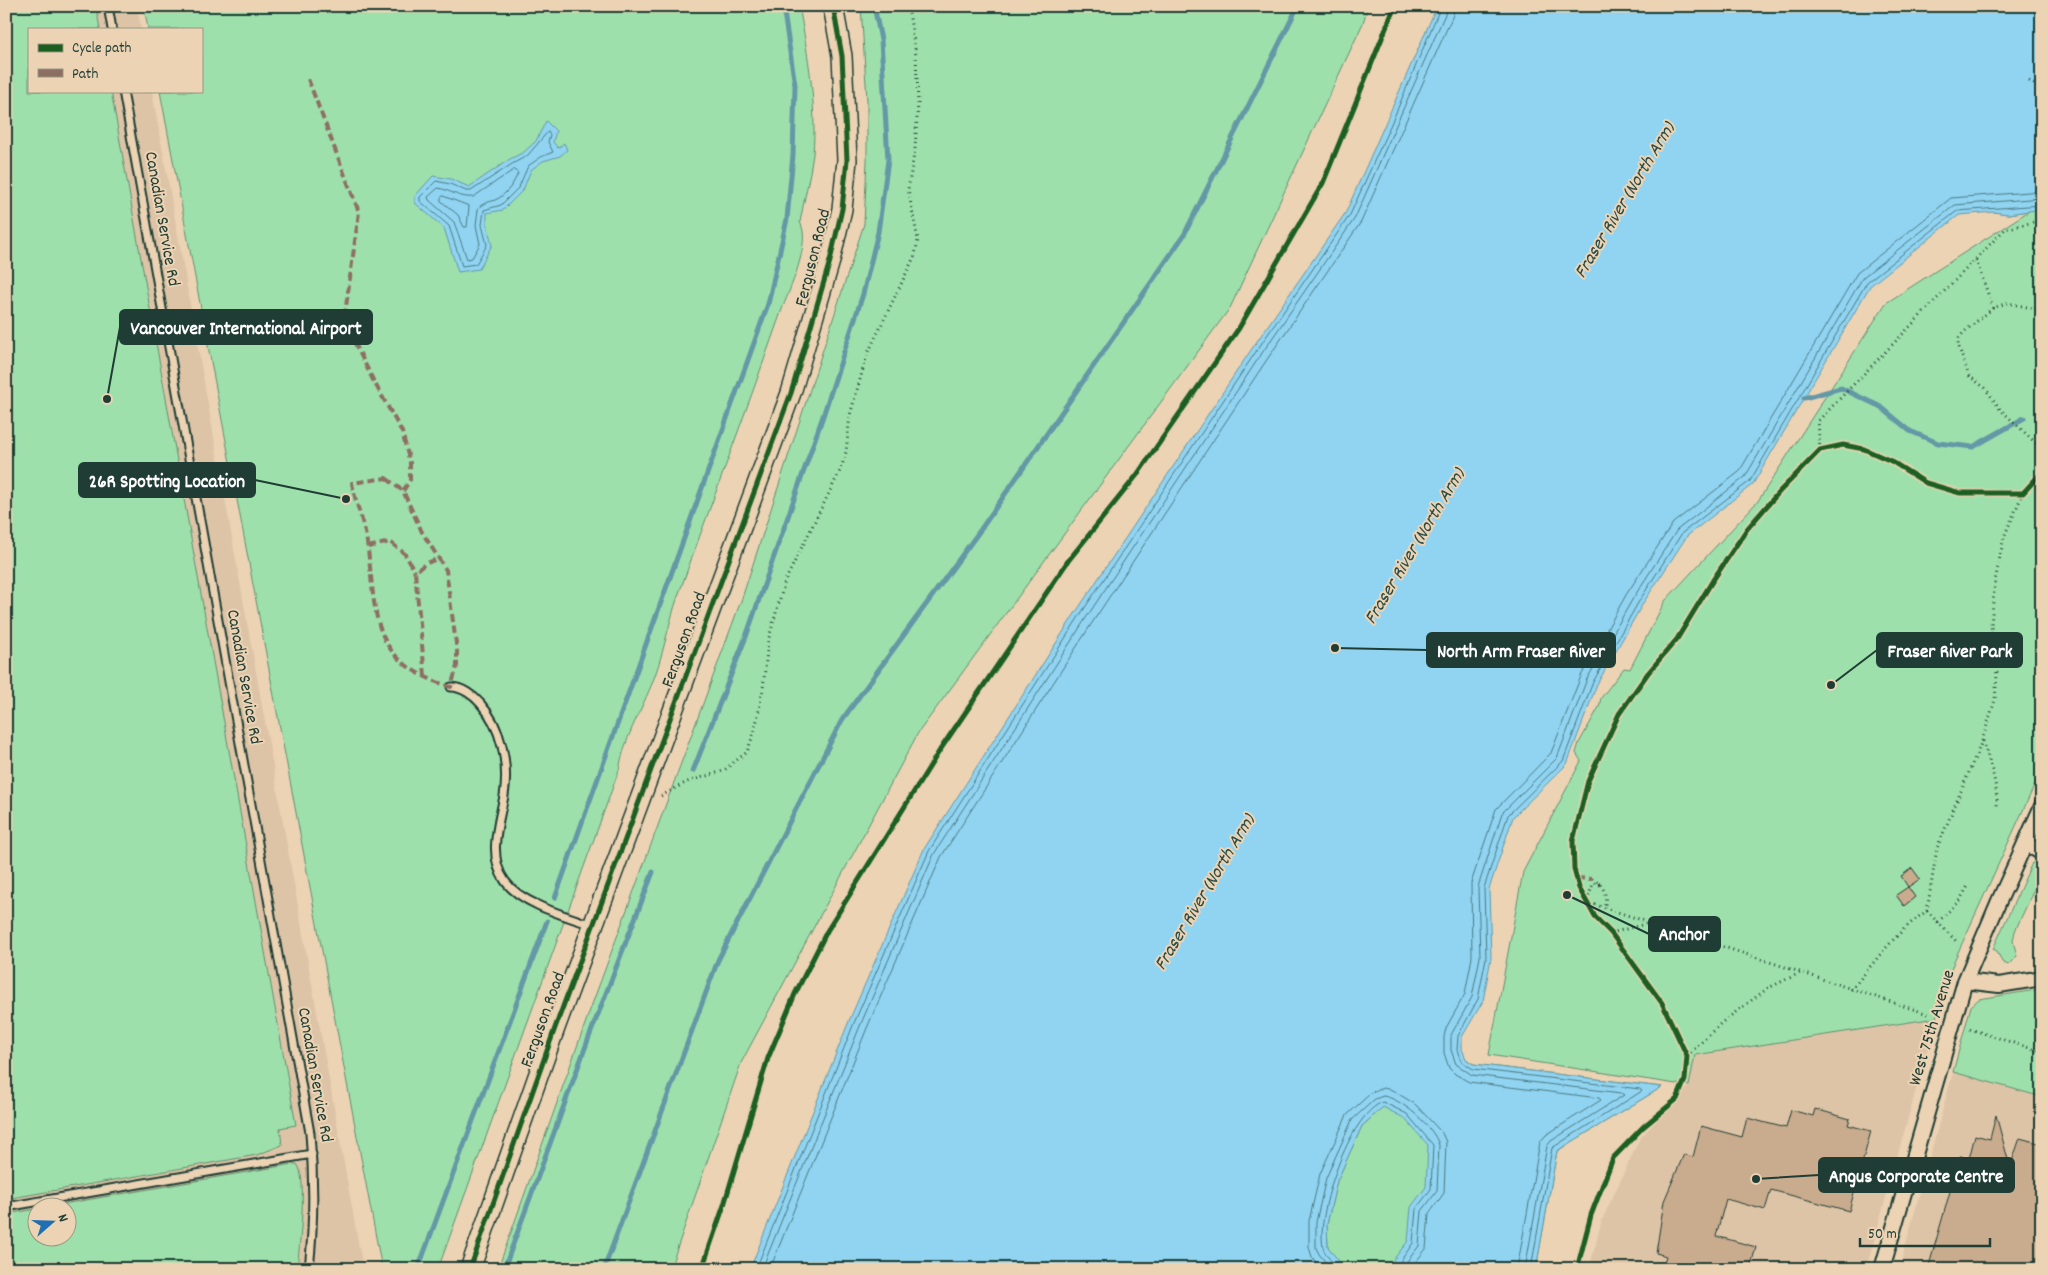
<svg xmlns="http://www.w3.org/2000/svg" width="2048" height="1275" viewBox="0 0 2048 1275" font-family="Dekko,sans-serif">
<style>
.built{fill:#dec4a7;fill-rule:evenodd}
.green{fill:#9ee0ab;stroke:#5e8e70}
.water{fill:#90d4f2;stroke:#6398a6}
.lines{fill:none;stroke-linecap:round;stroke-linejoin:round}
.shore{stroke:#4c7980;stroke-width:1}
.stream{stroke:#6398a6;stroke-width:5}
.building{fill:#c9ab8e;stroke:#1f3d34}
.lane-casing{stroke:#1f3d34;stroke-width:11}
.street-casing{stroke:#1f3d34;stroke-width:18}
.secondary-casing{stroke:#1f3d34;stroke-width:22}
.path{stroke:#1f3d34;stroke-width:3;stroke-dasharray:1 4;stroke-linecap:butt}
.lane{stroke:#ecd3b4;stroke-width:7}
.street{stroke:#ecd3b4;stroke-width:14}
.secondary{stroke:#ecd3b4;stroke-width:19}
.quiet{stroke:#8d6e63;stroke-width:4;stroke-dasharray:8 4;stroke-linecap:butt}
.cycleway-casing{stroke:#ecd3b4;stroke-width:8}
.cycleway{stroke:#1b5e20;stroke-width:5}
.labels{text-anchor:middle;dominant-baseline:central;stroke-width:4;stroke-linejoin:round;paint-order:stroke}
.street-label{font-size:18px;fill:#1f3d34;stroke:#ecd3b4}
.water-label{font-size:19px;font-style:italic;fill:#2a4c47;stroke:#ecd3b4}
.leader{fill:none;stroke:#1f3d34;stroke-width:2}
.callout-dot{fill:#1f3d34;stroke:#ecd3b4;stroke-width:2}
.callout{fill:#1f3d34;stroke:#1f3d34;stroke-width:2}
.callout-label{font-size:19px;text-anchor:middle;font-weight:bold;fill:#fff}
</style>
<rect width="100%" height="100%" fill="#ecd3b4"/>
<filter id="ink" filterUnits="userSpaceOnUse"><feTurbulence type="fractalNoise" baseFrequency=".02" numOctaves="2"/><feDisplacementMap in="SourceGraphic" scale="10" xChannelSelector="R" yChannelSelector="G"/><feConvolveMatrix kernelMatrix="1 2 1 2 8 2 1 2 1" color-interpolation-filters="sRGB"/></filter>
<g filter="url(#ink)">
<!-- built -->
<path class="built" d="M6 6H137L141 29H29V91H152L363 1269H6ZM38 1208H68V1238H38Z
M1936 1018 1866 1269H1589L1602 1220 1640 1138 1689 1086 1695 1055Z
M1953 1072 2042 1097V1269H1899Z"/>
<!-- green -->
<path class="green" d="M6 6H96L100 29H29V91H111L296 1125 280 1128 282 1145 257 1155 6 1199Z
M144 6H799C808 55 817 105 813 154 810 177 804 199 800 222 812 243 789 290 781 312 748 407 712 501 678 596 668 625 663 657 651 686 639 715 624 739 619 770L438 1269H382L160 91H201V29H148Z
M861 6H1368L1363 23 1230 308 918 733 741 1063 670 1269H498L590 1010 742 598 864 224 867 161V100Z
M2042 45V769L1954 961 1936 1018 1695 1055 1689 1086 1489 1055 1523 872 1581 761 1576 753 1579 743 1599 707 1601 698 1624 668 1630 669 1665 601 1758 501 1886 303 2029 211 2008 214 1994 212Z
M2042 861V872L2015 931 2013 941 2017 956 2008 965 2002 962 1997 951 1993 949 2032 863Z
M2042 989V1097L1953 1072 1971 1006 1979 999Z
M1466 1059 1473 1064 1662 1087 1557 1151 1536 1269H1334L1328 1247 1327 1224 1337 1181 1362 1126 1383 1107Z
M293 1164H297C308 1177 299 1250 297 1269H6V1214L37 1209 38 1238H68V1208L46 1207Z"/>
<!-- water -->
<path class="water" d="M1437 6H2042V209L2008 214 1994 212 1959 215 1870 286 1753 484 1687 536 1642 605 1597 684 1567 764 1513 817 1489 889 1491 958 1483 1001 1462 1037V1049L1466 1059 1473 1064 1662 1087 1557 1151 1536 1269H1389L1393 1260 1408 1241 1411 1207 1426 1187 1428 1145 1404 1118 1383 1107 1362 1126 1337 1181 1327 1224 1328 1247 1345 1269H750L849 1021 924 849 1076 612 1251 350 1346 212Z
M546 121 556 131 553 142 558 148 564 143 567 150 560 156 543 161 531 170 523 190 503 210 487 213V224L492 245 479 269 458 272 444 228 415 203V196L433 176 451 179 469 187 510 159 524 152 536 141Z"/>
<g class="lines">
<!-- shore -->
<path class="shore" d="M548 132 550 135 548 142 553 152 541 157 528 166 519 187 501 205 484 210 482 225 487 245 476 264 462 266 449 226 420 201V197L436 181 450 184 466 191H471L512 164 527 156Z
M514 170 518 173C514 183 508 192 499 198 491 203 483 201 478 209L476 225 480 244 472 258 467 259 454 222 429 200 428 197 438 188C450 190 461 199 473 197Z
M443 196 469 206 467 227H464L458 215 441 201V198Z
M756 1269 854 1023 929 851 1080 615 1255 353 1350 215 1395 115 1441 6
M762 1269 860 1026 934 854 1086 618 1260 356 1355 218 1446 12 1447 6
M770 1269 867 1028 941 857 1092 623 1266 361 1361 222 1453 15 1455 6
M1321 1269 1312 1257 1309 1247V1221L1320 1174 1347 1115 1372 1092 1383 1088 1392 1090 1415 1104 1442 1133 1446 1142 1444 1193 1429 1214 1426 1249 1410 1269
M1331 1269 1319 1254 1316 1248V1222L1326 1178 1352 1120 1375 1099 1383 1096C1401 1098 1434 1127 1439 1145L1437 1191 1422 1211 1419 1246 1401 1269
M1339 1269C1334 1263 1324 1255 1323 1247 1316 1214 1349 1114 1383 1102L1407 1114 1433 1145 1431 1189 1416 1209 1413 1243 1395 1269
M1517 1269 1540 1142 1546 1135 1601 1100 1599 1098 1469 1082 1455 1074 1449 1068 1444 1053V1037L1446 1028 1465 994 1472 957 1471 883 1496 809 1551 753 1581 676 1626 595 1673 523 1739 472 1857 273 1951 198 2042 191
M1525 1269 1547 1146 1551 1141 1624 1095 1621 1093 1472 1075 1456 1064 1451 1050V1035L1472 997 1480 957 1478 887 1502 813 1557 758 1587 679 1632 600 1677 530 1745 477 1863 277 1955 205 2042 198
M1531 1269 1552 1148 1642 1091 1640 1089 1473 1069 1461 1061 1457 1050 1458 1036 1478 999 1486 958 1484 888 1508 815 1563 761 1593 682 1638 603 1682 533 1750 481 1867 282 1957 211 2042 205"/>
<!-- stream -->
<path class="stream" d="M1804 398 1841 388 1881 407 1910 431 1938 443 1973 447 2024 418
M693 771 747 634 823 416 863 294 878 232 888 160 881 40 874 6
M555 898 768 304 787 219 793 155 795 85 783 6
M418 1269 547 921
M504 1269 588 1040 653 872
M604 1269 718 960 842 720 981 529 1184 235 1298 6"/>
</g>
<!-- building -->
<path class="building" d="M1912 868 1920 879 1908 887 1901 876Z
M1908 887 1915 897 1904 906 1896 895Z
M1815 1109 1850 1119 1848 1125 1871 1131 1849 1211 1771 1190 1765 1210 1726 1199 1716 1236 1756 1247 1750 1269H1662L1666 1256 1656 1253 1664 1201 1684 1154 1693 1157 1701 1126 1742 1137 1747 1118 1786 1128 1791 1110 1813 1116Z
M1996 1115 2010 1167 2020 1138 2042 1144V1269H1928L1960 1156 1969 1159 1975 1135 1990 1139Z"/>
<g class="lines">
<!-- lane casing -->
<g class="lane-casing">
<path id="lane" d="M108 6 112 29
M123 91 310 1133C314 1179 314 1223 309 1269
M451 687C462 687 474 696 480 703 502 727 509 765 504 796 499 823 487 856 505 881 521 904 566 916 592 925
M6 1207 312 1154"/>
</g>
<!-- street casing -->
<g class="street-casing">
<path id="street" d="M2025 843 2042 853
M1965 981 1999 985 2042 978
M1882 1269 1965 981 1999 901 2042 806"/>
</g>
<!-- secondary casing -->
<g class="secondary-casing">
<path id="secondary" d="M470 1269 555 1028 791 393 830 261 842 209 847 160 842 56 833 6"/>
</g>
<!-- path -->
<path class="path" d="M2029 81 2042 89
M1976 260 1993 308 2007 303 2042 310
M1993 308 1964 332 1959 338 1958 345 1969 376 1985 388 2000 409 2042 449
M1820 450 1818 421 2005 229 2042 220
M1983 741C1990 764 1998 784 1997 808
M661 796 687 782 723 771 747 752 755 730 763 689 768 641 785 581 841 469 846 452 850 415 867 355 915 255 918 240 908 189 915 149 918 103 916 56 908 6
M1592 879C1604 885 1608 895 1604 908
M1600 884 1593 883 1587 902 1931 1015
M1927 911 1957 942
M1938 922 1960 900 1969 884
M1611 933 1649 923
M1851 990C1874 963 1896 931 1927 911L1937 848 1982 741 1995 700 1997 675 1991 625 1995 581 2004 537 2023 493
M1970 1029 2042 1052
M1687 1056 1721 1023 1768 988 1800 973"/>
<!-- lane -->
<use href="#lane" class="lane"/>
<!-- street -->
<use href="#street" class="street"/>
<!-- secondary -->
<use href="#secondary" class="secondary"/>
<!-- quiet -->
<path class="quiet" d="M308 79 359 212 344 321 373 380 402 432 410 463V480L403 491
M386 478 403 491 422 532 446 570 457 651V666L451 687C371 661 377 622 368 550 366 528 356 506 352 483Z
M368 547 390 542 405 554 415 572
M425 676 415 572 425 564 439 558
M1576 878 1592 879"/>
<!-- cycleway casing -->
<g class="cycleway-casing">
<path id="cycleway" d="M470 1269 555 1028 791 393 830 261 842 209 847 160 842 56 833 6
M702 1269 724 1205 768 1058 795 994 827 931 940 750 1068 561 1137 475 1239 328 1323 183 1395 6
M1577 1269 1591 1215 1613 1158 1643 1127 1677 1099 1685 1080 1687 1056 1662 1003 1611 933 1595 917 1579 888 1574 869 1573 841 1588 781 1619 714 1648 673 1677 639 1713 580 1747 529 1779 492 1820 450 1843 445 1864 449 1891 461 1926 483 1960 493H2023L2042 472"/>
</g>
<!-- cycleway -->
<use href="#cycleway" class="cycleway"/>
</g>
</g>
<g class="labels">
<!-- street labels -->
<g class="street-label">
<text transform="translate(161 219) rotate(80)">Canadian Service Rd</text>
<text transform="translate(814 258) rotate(-76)">Ferguson Road</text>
<text transform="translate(685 640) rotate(-70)">Ferguson Road</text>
<text transform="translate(243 677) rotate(80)">Canadian Service Rd</text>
<text transform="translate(544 1020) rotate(-70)">Ferguson Road</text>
<text transform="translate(1933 1028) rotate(-73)">West 75th Avenue</text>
<text transform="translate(314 1075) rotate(80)">Canadian Service Rd</text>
</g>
<!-- water labels -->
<g class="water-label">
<text transform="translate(1626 201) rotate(-59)">Fraser River (North Arm)</text>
<text transform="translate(1416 547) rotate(-59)">Fraser River (North Arm)</text>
<text transform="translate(1206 893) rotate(-59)">Fraser River (North Arm)</text>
</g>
</g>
<!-- callouts -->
<path class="leader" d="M107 399L120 327M346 499L255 480M1831 685L1877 650M1335 648L1427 650M1567 895L1649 934M1756 1179L1819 1175"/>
<g class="callout-dot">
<circle cx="107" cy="399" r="5"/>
<circle cx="346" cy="499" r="5"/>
<circle cx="1831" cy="685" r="5"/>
<circle cx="1335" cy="648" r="5"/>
<circle cx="1567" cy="895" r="5"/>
<circle cx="1756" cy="1179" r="5"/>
</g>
<g class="callout">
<rect x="120" y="310" width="252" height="34" rx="5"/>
<rect x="79" y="463" width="176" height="34" rx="5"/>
<rect x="1877" y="633" width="145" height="34" rx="5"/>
<rect x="1427" y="633" width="188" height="34" rx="5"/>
<rect x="1649" y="917" width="71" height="34" rx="5"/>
<rect x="1819" y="1158" width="195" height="34" rx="5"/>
</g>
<g class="callout-label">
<text x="246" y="334">Vancouver International Airport</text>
<text x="167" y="487">26R Spotting Location</text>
<text x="1950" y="657">Fraser River Park</text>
<text x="1521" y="657">North Arm Fraser River</text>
<text x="1684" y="940">Anchor</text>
<text x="1916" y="1182">Angus Corporate Centre</text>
</g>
<!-- margin -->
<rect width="2048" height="1275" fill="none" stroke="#ecd3b4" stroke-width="25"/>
<rect x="12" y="12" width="2023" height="1250" fill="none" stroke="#1f3d34" stroke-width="2" filter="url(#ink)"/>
<!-- legend -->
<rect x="28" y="28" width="175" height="65" fill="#ecd3b4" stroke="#9a9781"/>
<rect x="38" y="44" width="25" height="8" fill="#1b5e20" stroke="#9a9781"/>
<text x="72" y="52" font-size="15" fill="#1f3d34">Cycle path</text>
<rect x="38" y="69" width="25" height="8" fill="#8d6e63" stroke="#9a9781"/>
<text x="72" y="78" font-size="15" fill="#1f3d34">Path</text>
<!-- north arrow -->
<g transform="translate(52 1222) rotate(70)"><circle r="24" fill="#ecd3b4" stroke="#9a9781"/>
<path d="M0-4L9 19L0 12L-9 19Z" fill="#1f6fb2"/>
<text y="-8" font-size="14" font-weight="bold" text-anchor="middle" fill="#1f3d34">N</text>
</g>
<!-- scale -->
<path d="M1860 1238v8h130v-8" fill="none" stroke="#1f3d34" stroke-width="2.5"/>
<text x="1868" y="1238" font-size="15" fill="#1f3d34" stroke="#ecd3b4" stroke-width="4" paint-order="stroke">50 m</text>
</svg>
